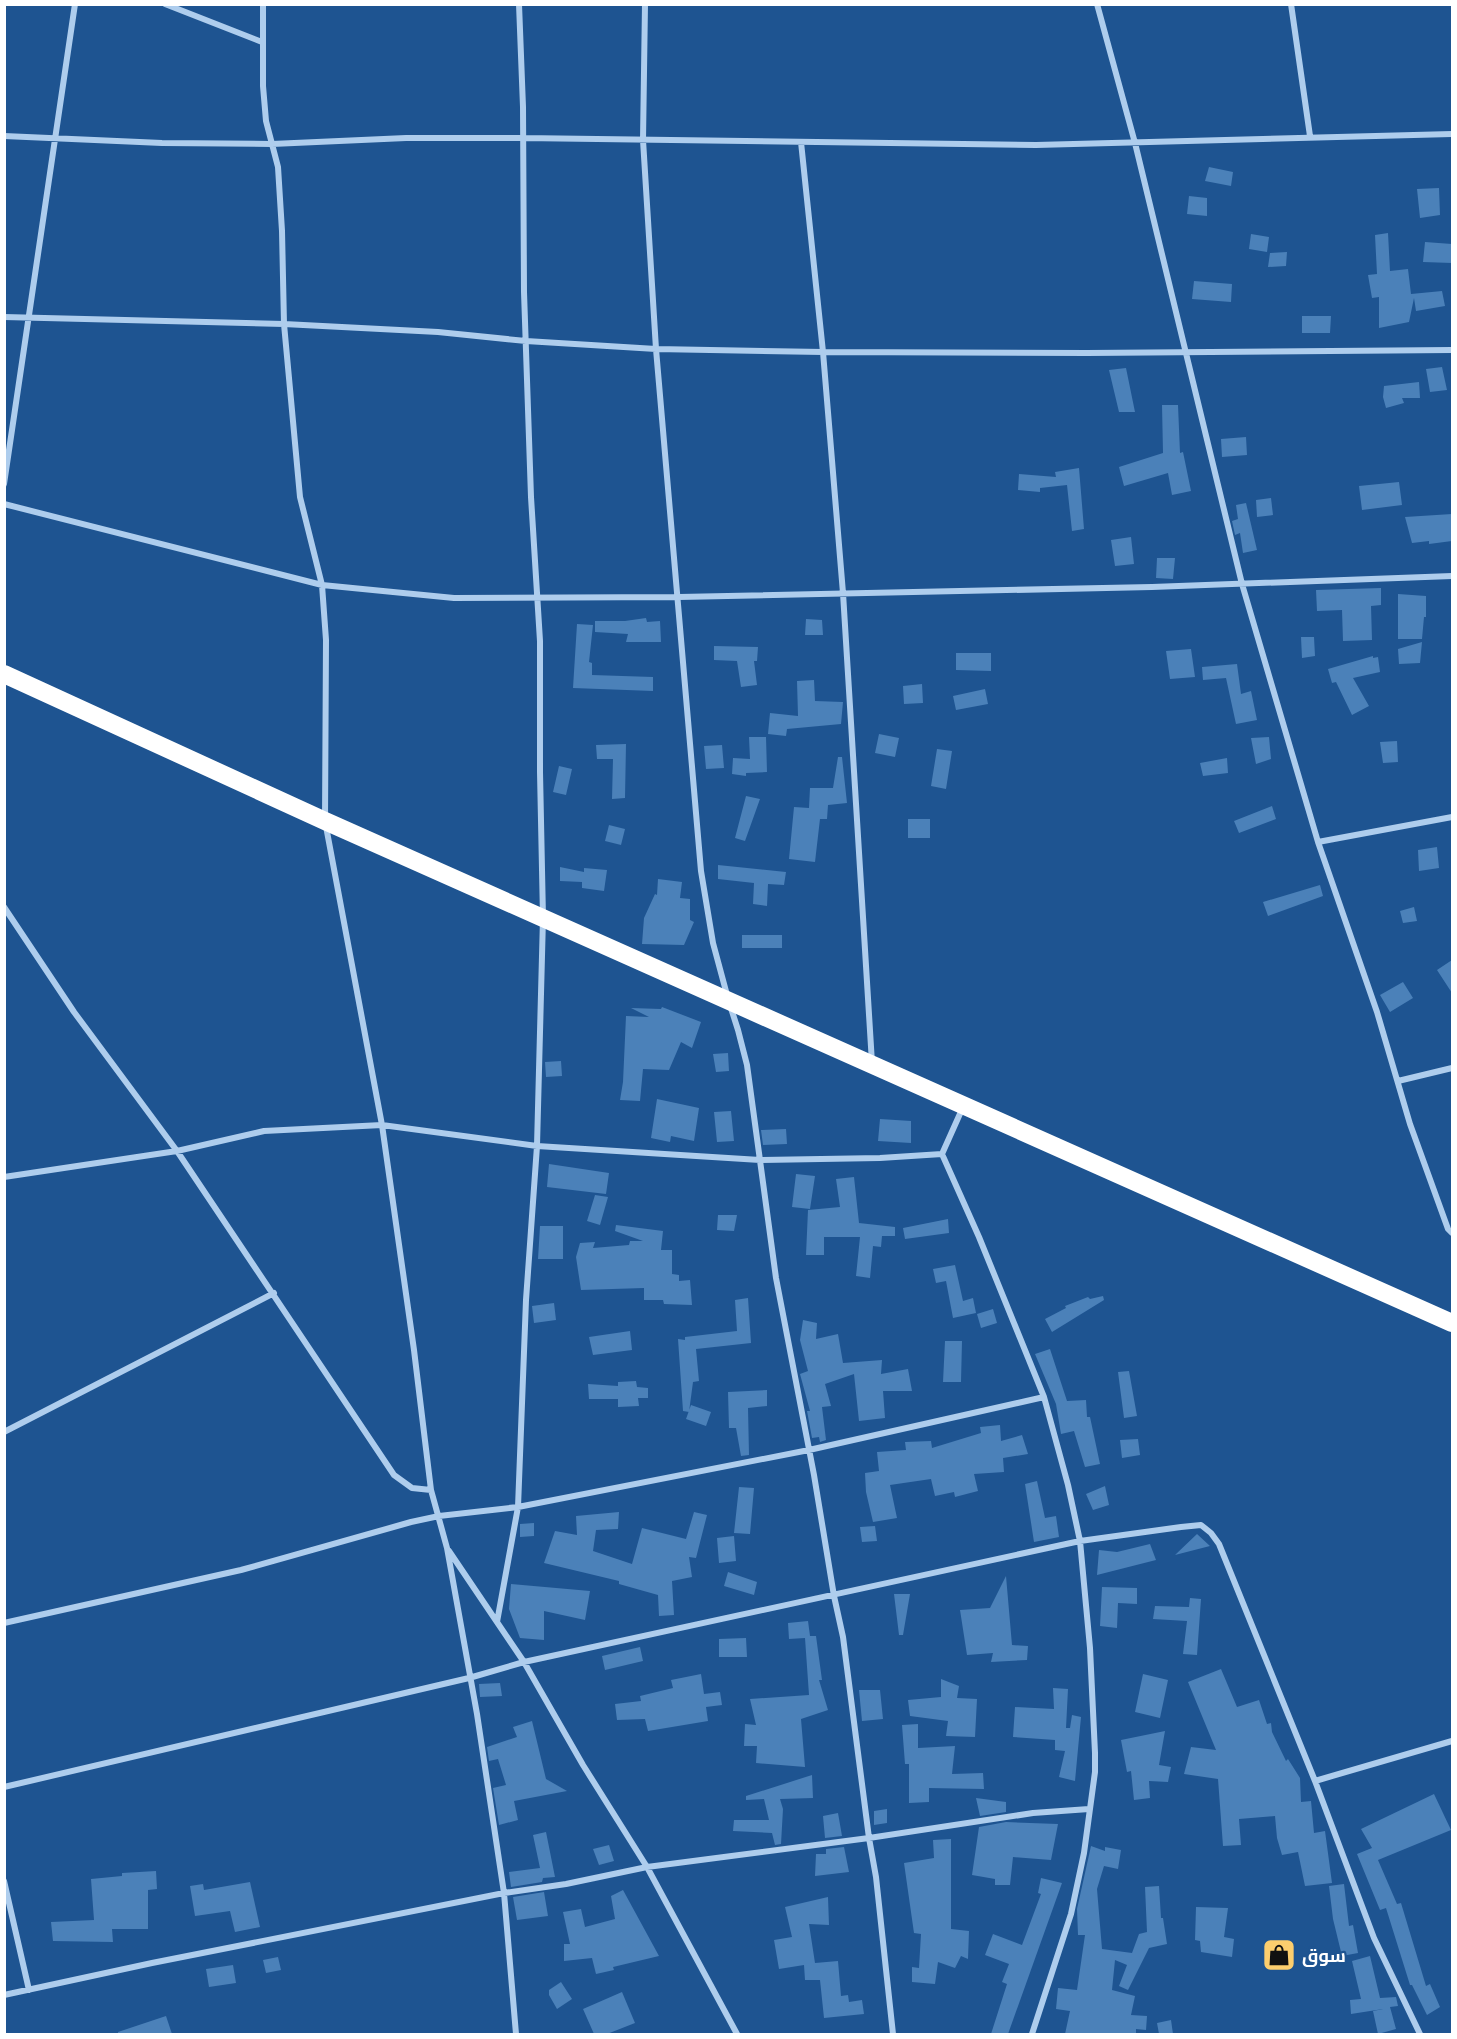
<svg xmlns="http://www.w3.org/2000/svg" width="1457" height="2039" viewBox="0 0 1457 2039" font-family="'Work Sans',Cairo,sans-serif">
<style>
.building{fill:#4b81b9}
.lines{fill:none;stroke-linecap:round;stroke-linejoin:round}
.street{stroke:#aecded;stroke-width:6}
.highway{stroke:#fff;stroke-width:18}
.labels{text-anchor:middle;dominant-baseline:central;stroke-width:4.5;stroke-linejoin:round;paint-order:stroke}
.poi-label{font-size:18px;font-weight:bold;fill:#fff;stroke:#1e5491;text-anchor:start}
</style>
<rect width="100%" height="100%" fill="#1e5491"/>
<!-- building -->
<path class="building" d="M1209 167 1233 172 1231 186 1205 181Z
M1439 188 1440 215 1420 218 1417 189Z
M1189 196 1207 198V216L1187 214Z
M1388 233 1390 271 1408 269 1411 294 1442 291 1445 306 1416 311 1414 298 1409 322 1379 328V297L1372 298 1368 275 1377 274 1375 235Z
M1251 234 1269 237 1267 252 1249 249Z
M1425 242 1452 244V263L1423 262Z
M1287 252 1286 266 1268 267 1270 253Z
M1194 281 1232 284 1231 302 1192 299Z
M1302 316H1331L1330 333H1302Z
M1442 367 1447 390 1430 392 1426 369Z
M1126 368 1135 412H1119L1109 370Z
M1419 382 1420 398H1402L1404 403 1386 408 1383 397 1384 386Z
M1162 405H1178L1180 453 1183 452 1191 491 1172 495 1168 473 1124 486 1119 467 1163 453Z
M1246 437 1247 455 1222 457 1221 439Z
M1079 468 1084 529 1072 531 1067 485 1040 488V492L1018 490 1019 474 1056 477 1055 472Z
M1399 482 1402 505 1362 510 1359 486Z
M1271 498 1273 515 1257 517 1256 500Z
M1246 503 1257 550 1243 553 1240 533 1235 535 1232 521 1238 519 1236 505Z
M1452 514V541L1429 544V541L1412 543 1405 517Z
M1131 537 1134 564 1115 566 1111 540Z
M1157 558H1175L1173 579 1156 578Z
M1381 588V605L1371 606 1372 640 1343 641 1342 610 1317 611 1316 590Z
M1398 594 1426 596V617H1424L1422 639H1398Z
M646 618 647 622 660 621 661 642H626L628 634 595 632V621H625Z
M806 619 822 620 823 635H805Z
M577 624 593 625 589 662 592 663V675L653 677V691L573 688Z
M1301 637H1314L1315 656 1302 658Z
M1422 642 1420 663 1399 664 1398 649Z
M714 646 758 647 757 661H754L757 685 741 687 737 661 714 660Z
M1191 649 1195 677 1170 679 1166 651Z
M956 653H991V671L956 670Z
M1373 656V658L1378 657 1380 672 1353 678 1369 706 1352 715 1336 682 1332 683 1328 669Z
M1237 664 1241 694 1251 691 1257 720 1236 724 1226 678 1203 680 1202 667Z
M814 680 815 701 843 702 841 724 787 729 786 736 768 734 770 713 798 716 797 681Z
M922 684 923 703 904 704 903 686Z
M985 689 988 704 956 710 953 696Z
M879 734 899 738 895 757 875 753Z
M749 737H766L767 772 746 773V776L732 774 733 758 750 759Z
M1269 737 1271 759 1256 764 1251 738Z
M1397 741 1398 762 1383 763 1380 742Z
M626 744 625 798 612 799 613 759H597L596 745Z
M722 745 724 768 706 769 704 746Z
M937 749 952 751 946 789 931 786Z
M838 757H842L847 803 828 805 827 819H820L815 862 789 859 794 807 809 808 810 788H833Z
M1227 758 1228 773 1203 776 1200 763Z
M559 766 572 769 566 795 553 792Z
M746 796 760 799 745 841 735 838Z
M1272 806 1276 819 1239 833 1234 821Z
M908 819H930V838H908Z
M609 825 625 829 621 845 605 841Z
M1437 847 1439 868 1419 871 1418 850Z
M718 865 786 872 784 885 768 884 767 906 753 904 754 883 718 879Z
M560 867 584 872V868L607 870 604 891 582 888V882L560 881Z
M658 879 682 882 680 898 690 899V920L694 922 684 945 642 944 644 918 655 894 657 895Z
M1320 885 1323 896 1268 916 1263 902Z
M1414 907 1417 921 1403 923 1400 911Z
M742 935H782V948H742Z
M1452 960V993L1437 970Z
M1403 982 1413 998 1390 1012 1380 995Z
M662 1007 701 1022 692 1048 681 1042 669 1070 643 1069 640 1101 620 1100 623 1082 626 1016 649 1017 631 1008 661 1009Z
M728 1053 729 1071 716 1072 713 1054Z
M561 1061 562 1076 546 1077 545 1062Z
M657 1099 699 1108 694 1141 671 1136 670 1142 651 1138Z
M731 1111 734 1141 717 1142 714 1112Z
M880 1119 911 1121V1143L878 1141Z
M786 1129 787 1144 763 1145 761 1130Z
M549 1164 609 1173 606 1194 547 1187Z
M796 1174 815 1176 810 1209 792 1207Z
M854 1177 859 1223 895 1227V1236H882L881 1247 873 1246 870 1278 856 1276 860 1237H824V1255H806L808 1210 840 1207 836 1179Z
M595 1195 608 1197 600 1225 587 1221Z
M718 1215H737L734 1231 717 1230Z
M948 1219 949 1233 905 1239 903 1228Z
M616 1225 663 1231 661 1250H672V1274L679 1275V1281L690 1280 692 1305 664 1304 663 1300H644V1288L581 1290 576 1257 580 1243 595 1242 593 1248 629 1245 630 1241H643L615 1231Z
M540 1226H563V1259H538Z
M955 1265 963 1301 973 1298 976 1313 953 1318 946 1281 936 1283 933 1269Z
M1103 1296 1104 1300 1052 1332 1045 1319 1066 1308 1065 1306 1088 1297 1090 1299Z
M748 1298 751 1343 696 1349 699 1381 693 1382 689 1412 683 1411 678 1339 685 1340V1337L737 1331 735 1300Z
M554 1303 556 1320 534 1323 532 1306Z
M993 1309 997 1323 981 1328 977 1314Z
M803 1320 817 1323 816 1339 838 1334 843 1363 882 1360 881 1374 908 1369 912 1391H883L885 1418 859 1421 854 1374 825 1384 831 1406 822 1407 826 1440 820 1442 819 1437 812 1438 807 1411H810L800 1374 808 1371 800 1340Z
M630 1331 632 1350 593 1355 589 1337Z
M945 1341H962L961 1382H943Z
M1050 1349 1067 1401 1086 1400 1087 1417H1090L1100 1464 1085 1467 1074 1431 1061 1434 1056 1404 1035 1354Z
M1129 1371 1137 1416 1124 1418 1118 1372Z
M636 1381 637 1387 648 1388V1398H638L639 1406 618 1407V1399H589L588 1384 618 1386V1382Z
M767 1390V1406L748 1408 749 1455 741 1456 736 1428H729L728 1392Z
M691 1405 711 1412 706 1426 686 1419Z
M1000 1425 1001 1441 1022 1435 1028 1454 1003 1458 1004 1472 974 1474 978 1491 955 1497 954 1492 935 1496 931 1479 890 1485 897 1518 873 1522 866 1492 865 1473 879 1471 877 1452 906 1450 905 1442 931 1441 932 1448 981 1433 980 1427Z
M1138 1439 1140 1455 1122 1458 1120 1440Z
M1037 1481 1045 1518 1056 1516 1059 1537 1034 1542 1025 1484Z
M1105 1486 1109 1505 1093 1510 1086 1494Z
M739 1487 754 1488 750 1534 734 1533Z
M619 1512 618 1529 596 1530 593 1551 632 1564 642 1528 686 1539 694 1512 707 1515 696 1558 689 1557 692 1577 672 1581 674 1615 659 1616 658 1595 619 1584V1581L544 1563 555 1531 577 1535 576 1516Z
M534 1523V1536L520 1537V1524Z
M875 1526 877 1541 862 1542 860 1527Z
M1197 1534 1210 1546 1175 1555Z
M734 1536 736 1561 719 1563 717 1538Z
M1150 1544 1156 1560 1097 1575 1099 1550 1117 1552Z
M728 1572 757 1582 754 1595 724 1586Z
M1006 1576 1012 1645 1028 1646 1027 1660 991 1662 993 1653 967 1655 960 1610 990 1608Z
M511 1584 590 1591 585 1620 544 1611V1640L520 1638 509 1609Z
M1102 1587 1137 1588V1604L1118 1603 1117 1628 1100 1626Z
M894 1594H910L903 1635H899Z
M1190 1598 1201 1599 1197 1655 1183 1654 1187 1621 1153 1619 1155 1606 1189 1607Z
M808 1621 810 1636H816L822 1680H819L828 1710 801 1719 805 1767 756 1763 757 1746H744L745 1724 756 1725 750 1699 809 1695 805 1638 789 1639 788 1623Z
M746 1638 747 1657H719V1639Z
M640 1647 643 1661 605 1670 602 1656Z
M1221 1669 1237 1707 1259 1700 1267 1724 1271 1723 1272 1732 1286 1761 1288 1759 1300 1778 1301 1802 1311 1801 1314 1833 1325 1831 1332 1883 1305 1886 1298 1852 1282 1855 1277 1838 1275 1816 1239 1819 1241 1845 1223 1846 1218 1779 1184 1774 1191 1747 1216 1750 1188 1682Z
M701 1674 704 1694 720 1692 722 1705 706 1707 708 1721 648 1731 645 1719 617 1720 615 1704 641 1701 640 1696 673 1688 671 1680Z
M1143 1674 1168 1680 1160 1718 1135 1712Z
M941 1679 959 1686 957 1698 977 1699 975 1737 946 1736 948 1721 910 1716 908 1700 941 1697Z
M500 1683 502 1696 480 1697 479 1684Z
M1053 1688 1068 1689 1066 1728H1070L1072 1715 1081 1717 1075 1781 1059 1777 1065 1751 1055 1750V1740L1013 1737 1015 1707 1054 1709Z
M859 1690H880L883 1719 862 1721Z
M532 1721 546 1779 567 1791 514 1801 518 1820 499 1825 493 1788 506 1785 498 1759 489 1761 487 1747 517 1737 513 1727Z
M918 1724V1748L955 1746 952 1774 983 1773 984 1789 929 1788V1802L909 1803V1764H905L902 1725Z
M1165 1731 1159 1765 1171 1767 1168 1782 1149 1781 1150 1798 1134 1800 1131 1771 1127 1772 1121 1740Z
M812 1775 813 1798 780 1799 783 1809 781 1844 775 1845 772 1833 733 1831 734 1820H769L764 1799 746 1800V1796Z
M1434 1794 1451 1830 1378 1860 1397 1904 1401 1903 1426 1986 1430 1984 1440 2007 1427 2015 1412 1985H1410L1386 1908 1380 1910 1357 1854 1372 1848 1361 1829Z
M976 1798 1006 1802V1812L980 1816Z
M887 1809V1823L874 1825V1811Z
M838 1813 842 1836 825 1838 823 1816Z
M1006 1822 1058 1824 1051 1860 1013 1857 1010 1885H995V1879L972 1875 979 1827Z
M546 1832 555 1877 543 1878 542 1882 511 1887 509 1872 540 1868 533 1835Z
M951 1839V1929L969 1931 968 1959 961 1956 955 1968 938 1962 935 1984 912 1982V1967L919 1968 921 1934 914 1933 904 1863 934 1858 933 1840Z
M609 1845 614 1861 599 1865 593 1849Z
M1091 1846 1105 1851V1847L1121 1850 1118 1869 1104 1866 1097 1889 1102 1949 1132 1953 1139 1934 1147 1932 1145 1887 1159 1886 1161 1918H1163L1167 1944 1149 1948 1128 1990 1119 1986 1127 1965 1115 1960 1112 1990 1135 1996 1131 2015 1147 2016 1146 2030 1136 2029V2034H1065L1070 2011 1056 2009 1058 1988 1077 1990 1085 1935H1078L1077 1909Z
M844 1847 849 1872 815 1876 816 1854H826V1849Z
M156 1871 157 1889 148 1890V1929H112L113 1942 53 1941 51 1922 94 1920 91 1879 122 1876V1873Z
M1041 1878 1062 1883 1008 2034H991L1007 1984 1002 1982 1009 1964 985 1955 993 1934 1022 1945 1041 1894 1038 1893Z
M250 1882 260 1927 235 1932 230 1911 195 1916 190 1886 203 1884 204 1890Z
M1344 1884 1349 1926 1353 1925 1358 1953 1342 1956 1333 1919 1329 1886Z
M623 1890 659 1956 613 1967 614 1970 596 1974 592 1958 564 1961V1944H570L563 1912 581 1909 585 1927 615 1919 611 1896Z
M544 1892 548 1916 517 1920 513 1897Z
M828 1897 829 1925 809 1924 815 1963 838 1961 841 1996 848 1995 849 2002 862 2000 864 2014 824 2018 820 1980H805L804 1965 779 1969 774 1940 792 1937 785 1907Z
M1196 1907 1228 1908 1224 1937 1234 1939 1232 1957 1201 1952 1200 1941 1195 1940Z
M1370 1956 1380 1998 1396 1997 1398 2006 1390 2007 1396 2029 1378 2034 1373 2011 1383 2009 1351 2014 1350 2000 1361 1999 1352 1961Z
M278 1957 281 1970 266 1973 263 1960Z
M233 1965 236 1983 209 1987 206 1969Z
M561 1982 572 1999 557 2009 549 1995V1990Z
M622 1992 635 2023 607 2034H594L583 2009Z
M166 2016 172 2034H118V2032Z
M1171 2020 1173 2034H1159L1157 2023Z"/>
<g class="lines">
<!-- street -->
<path class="street" d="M165 4 262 42
M263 4V86L266 121 278 167 282 231 284 324 300 497 322 585 326 640 325 821 382 1125 414 1350 431 1490 447 1548 477 1714 504 1893 516 2034
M645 4 643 140 656 349 701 871 713 943 727 995
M1097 4 1135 143 1242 584 1318 842 1377 1012 1410 1124 1448 1229 1452 1233
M1291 4 1310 136
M4 136 162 143 272 144 406 138H523L1036 145 1452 134
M801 142 823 352 843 593 872 1063
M4 317 284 324 438 332 526 341 656 349 823 352 1087 353 1452 350
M4 484 75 4
M4 504 322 585 454 598 679 597 1152 587 1452 576
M1318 842 1452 817
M4 907 74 1012 177 1151 394 1475 412 1488 431 1490
M730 1005 738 1030 747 1065 776 1278 814 1475 834 1596 843 1637 869 1838 876 1877 893 2034
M1398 1081 1452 1068
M942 1154 979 1237 1044 1397 1068 1485 1080 1541 1090 1648 1095 1753V1772L1084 1853 1071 1914 1032 2034
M4 1177 177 1151 264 1131 382 1125 537 1146 760 1160 880 1158 942 1154 963 1107
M4 1432 274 1293
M449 1551 524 1662 583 1765 647 1867 737 2034
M497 1622 518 1507 526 1300 537 1146 543 918 540 772V641L531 497 524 292 523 107 519 4
M4 1623 241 1570 411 1522 439 1516 518 1507 809 1450 1044 1397
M1315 1781 1452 1741
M4 1787 469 1678 524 1662 1080 1541 1181 1527 1201 1525 1211 1533 1219 1544 1315 1781 1374 1938 1420 2034
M4 1881 29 1990
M4 1995 152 1963 504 1893 566 1884 647 1867 869 1838 1033 1813 1089 1809"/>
<!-- highway -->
<path class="highway" d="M4 674 325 821 1452 1323"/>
</g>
<!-- icons -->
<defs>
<g id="shop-square" transform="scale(1.725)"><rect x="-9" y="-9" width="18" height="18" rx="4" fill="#fcce6e" stroke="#1e5491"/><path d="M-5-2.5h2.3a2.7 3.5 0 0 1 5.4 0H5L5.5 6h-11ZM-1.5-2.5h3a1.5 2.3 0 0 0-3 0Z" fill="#111"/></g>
</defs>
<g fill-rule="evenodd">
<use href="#shop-square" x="1279" y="1955"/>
</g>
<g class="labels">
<!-- poi labels -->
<g class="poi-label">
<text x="1302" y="1955">سوق</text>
</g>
</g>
<!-- border -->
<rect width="1457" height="2039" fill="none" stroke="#ffffff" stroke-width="12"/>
</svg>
